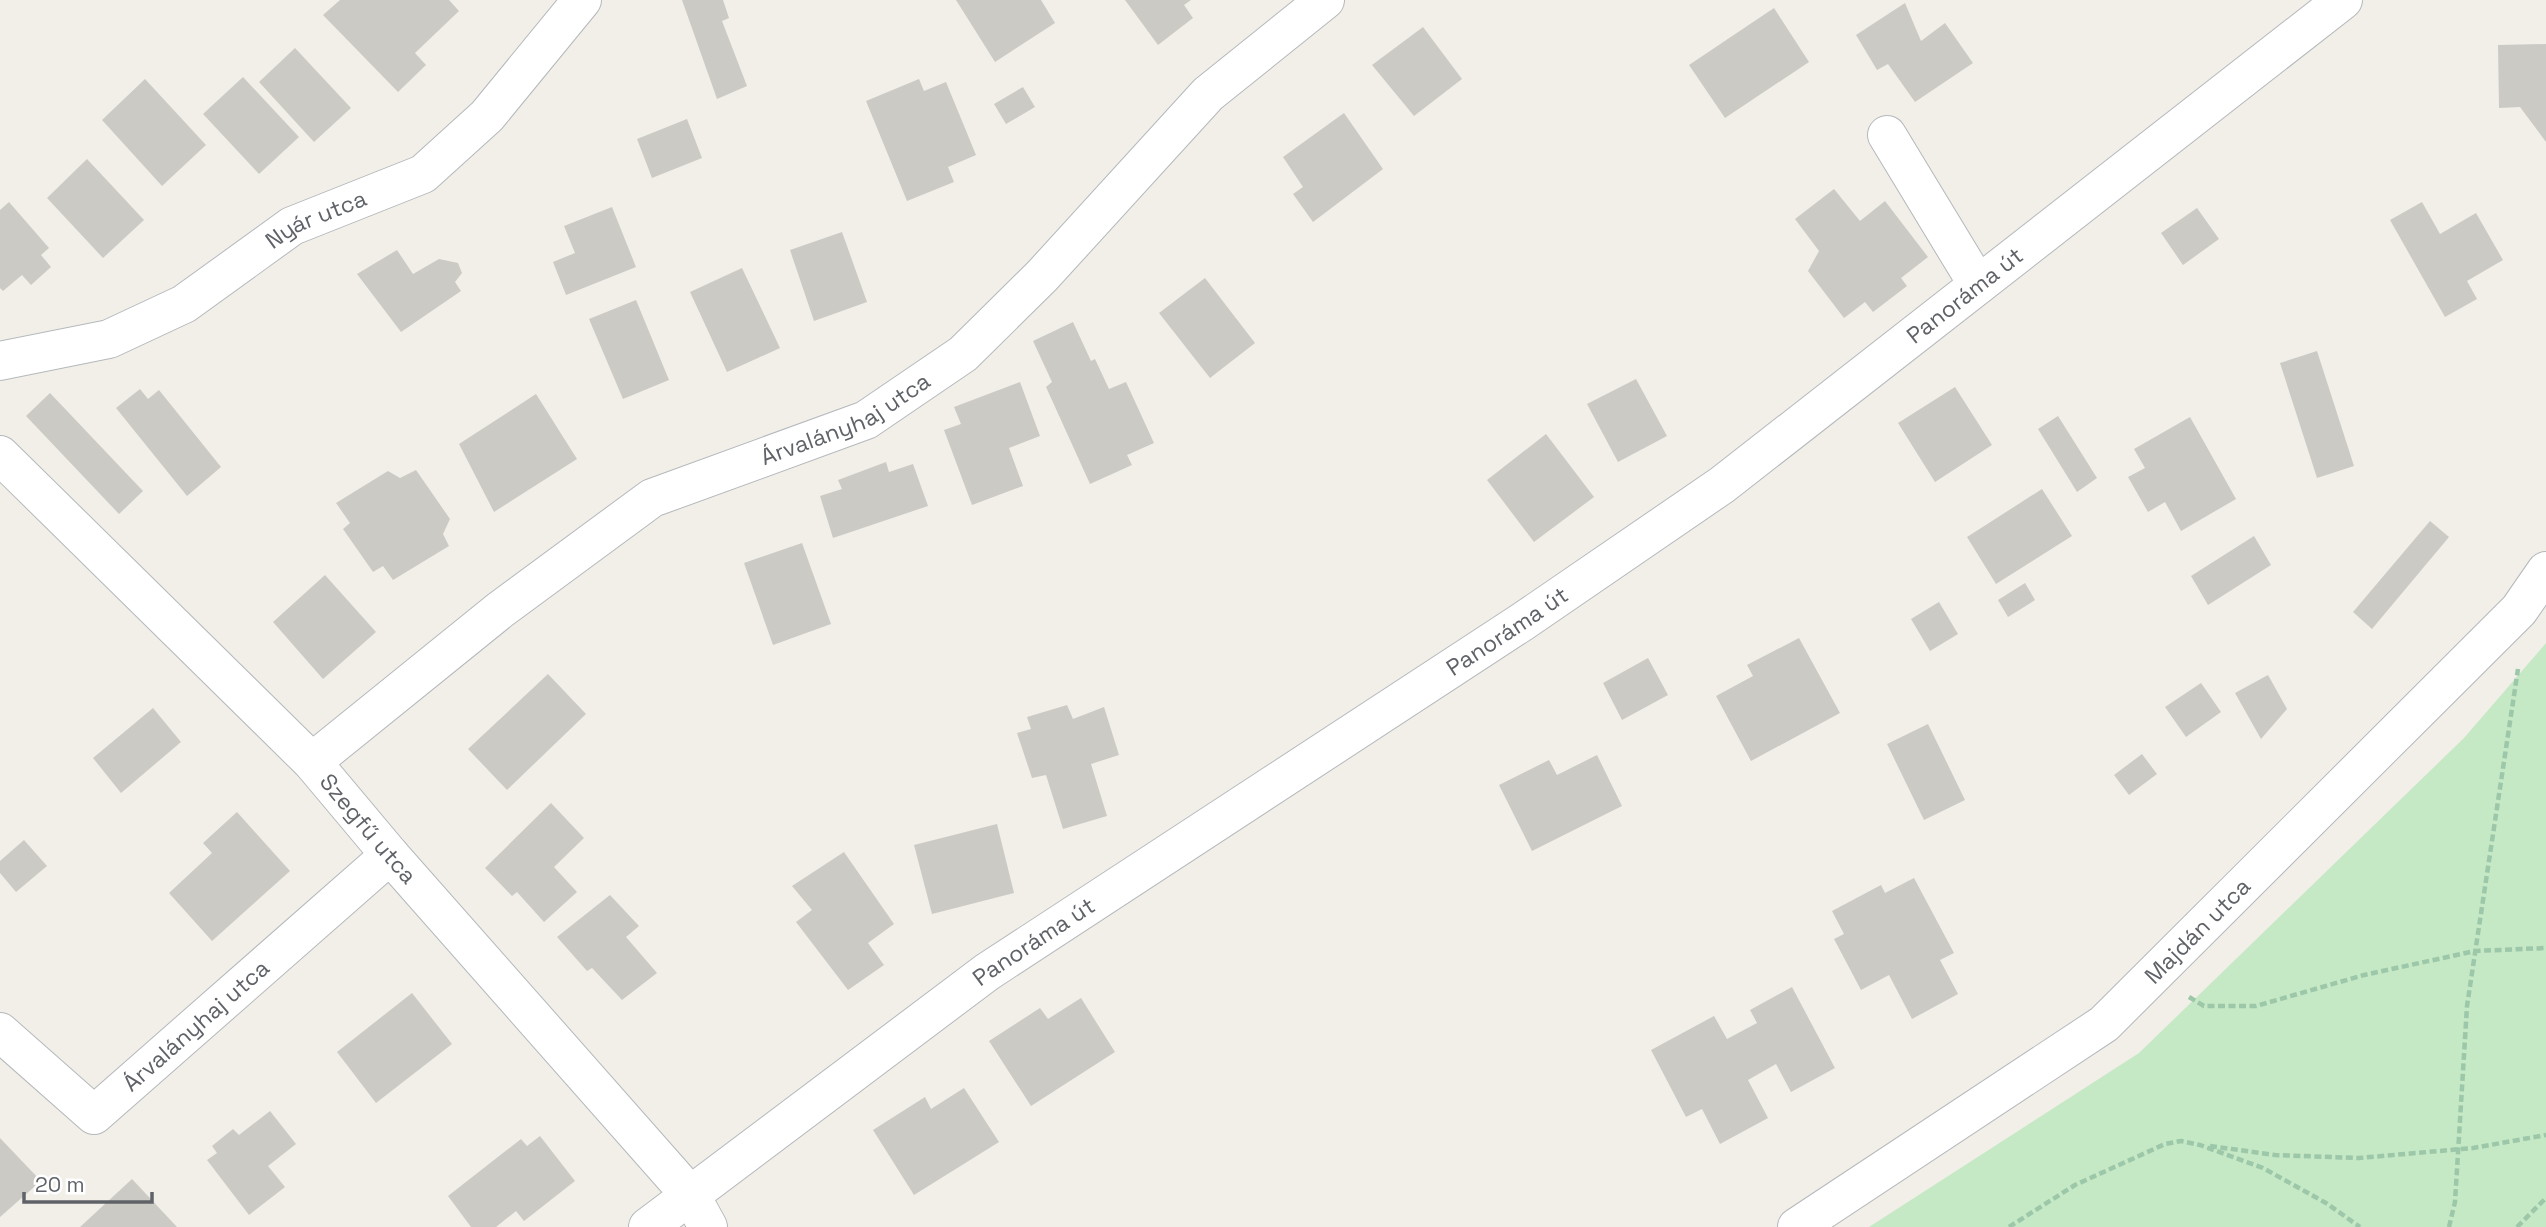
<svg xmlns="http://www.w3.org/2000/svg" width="2546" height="1227" viewBox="0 0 2546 1227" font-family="'Space Grotesk',sans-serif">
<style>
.green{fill:#c5e8c5}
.building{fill:#cccac5}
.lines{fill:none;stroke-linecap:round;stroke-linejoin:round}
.minor-casing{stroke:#b5b8bc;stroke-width:40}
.path{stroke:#9cc7a9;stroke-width:4.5;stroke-dasharray:7 3.5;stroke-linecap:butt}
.minor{stroke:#fff;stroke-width:38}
.labels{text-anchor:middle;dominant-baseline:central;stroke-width:7;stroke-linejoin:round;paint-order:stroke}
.street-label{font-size:23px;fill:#5f6368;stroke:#fff}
</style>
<rect width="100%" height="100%" fill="#f1efe8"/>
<!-- green -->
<path class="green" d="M2546 643V1227H1869L2139 1053 2464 738Z"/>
<!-- building -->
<path class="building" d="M340 0H449L459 11 415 53 426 65 398 92 323 15Z
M682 0H723L729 18 722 21 747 86 717 99Z
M956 0H1041L1055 23 995 62Z
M1125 0H1191L1184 5 1193 18 1158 45Z
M1905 3 1921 41 1945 23 1973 63 1915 102 1888 64 1877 70 1856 35Z
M1774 8 1809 62 1725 118 1689 65Z
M1423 27 1462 79 1414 116 1372 65Z
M2546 44V142L2520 107 2499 108 2498 45Z
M295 48 351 108 314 142 259 82Z
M243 77 299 137 259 174 203 114Z
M145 79 206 145 162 186 102 120Z
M919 79 924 91 946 82 976 155 948 167 954 182 907 201 866 101Z
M1023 87 1035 107 1006 124 994 104Z
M1344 113 1383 169 1313 222 1293 194 1303 187 1283 157Z
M687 119 702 158 652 178 637 139Z
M87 159 144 220 103 258 47 198Z
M1834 189 1860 221 1885 201 1928 257 1901 278 1907 286 1873 312 1865 302 1844 318 1808 271 1819 251 1795 219Z
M9 202 49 248 41 255 51 267 31 285 22 275 3 291 0 288V210Z
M2422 202 2440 234 2476 213 2503 260 2467 281 2477 299 2445 317 2390 220Z
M612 207 636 267 566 295 553 262 575 253 564 226Z
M2197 208 2219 239 2183 265 2161 233Z
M842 232 867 302 814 321 790 250Z
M397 250 413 274 439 259 458 263 462 273 455 282 461 291 401 332 357 274Z
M742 268 780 348 727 372 690 292Z
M1205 278 1255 343 1210 378 1159 313Z
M636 300 669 380 623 399 589 319Z
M1073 322 1091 361 1095 359 1109 389 1126 382 1154 443 1127 455 1132 465 1090 484 1046 387 1052 382 1033 341Z
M2317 351 2354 466 2317 478 2280 363Z
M1636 379 1667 436 1618 462 1587 404Z
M1020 382 1040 436 1009 448 1023 486 972 505 944 430 961 424 954 407Z
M1955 387 1992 445 1935 482 1898 423Z
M140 389 148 399 159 390 221 467 187 496 116 408Z
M50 393 143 491 119 514 26 416Z
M536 394 577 459 494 512 459 444Z
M2058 416 2097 478 2077 492 2038 429Z
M2190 417 2236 499 2181 531 2165 502 2148 512 2128 477 2145 468 2134 449Z
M1546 434 1594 497 1534 542 1487 480Z
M886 462 889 472 913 464 928 506 833 538 820 496 842 489 838 480Z
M416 470 450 519 443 534 449 546 393 580 383 566 373 572 343 529 350 523 336 503 388 471 400 478Z
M2042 489 2072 536 1996 584 1967 537Z
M2430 521 2449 537 2372 629 2353 612Z
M2254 536 2271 565 2208 605 2191 576Z
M802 543 831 624 773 645 744 563Z
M325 575 376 632 323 679 273 622Z
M2025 583 2035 600 2008 617 1998 600Z
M1939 602 1958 634 1930 651 1911 619Z
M1799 638 1840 713 1751 761 1716 696 1753 676 1747 665Z
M1648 658 1668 695 1622 720 1603 683Z
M548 674 586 714 507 790 468 749Z
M2268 675 2287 709 2261 739 2235 693Z
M2201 683 2221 712 2186 737 2165 707Z
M1067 705 1073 719 1104 707 1119 755 1091 764 1107 816 1063 829 1046 775 1032 778 1017 733 1031 729 1027 717Z
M153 708 181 742 121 793 93 758Z
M1928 724 1965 800 1924 820 1887 744Z
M2142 754 2157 774 2129 795 2114 775Z
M1597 755 1622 806 1532 851 1499 785 1549 760 1557 775Z
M551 803 584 838 554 867 577 892 544 922 517 892 512 896 485 868Z
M237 812 290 871 212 941 169 893 212 853 203 843Z
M997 824 1014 893 932 914 914 845Z
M24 840 47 866 16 892 0 873V861Z
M844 852 894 924 868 943 884 965 848 990 796 922 812 910 792 886Z
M1914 878 1954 953 1940 960 1958 994 1912 1019 1889 975 1861 990 1834 939 1844 934 1832 911 1881 885 1885 893Z
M610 895 639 926 626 937 657 973 622 1000 592 968 587 971 557 937Z
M1792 987 1835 1068 1791 1092 1776 1064 1748 1080 1768 1118 1720 1144 1702 1109 1686 1117 1651 1050 1714 1016 1727 1039 1757 1023 1750 1010Z
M412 993 452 1044 376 1103 337 1052Z
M1081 998 1115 1052 1031 1106 989 1041 1040 1008 1048 1019Z
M964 1088 999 1142 914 1195 873 1130 925 1097 931 1109Z
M270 1111 296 1144 268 1166 285 1187 249 1215 207 1160 217 1153 212 1146 233 1129 239 1135Z
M540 1136 575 1181 524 1221 516 1211 496 1227H471L448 1196 521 1139 527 1146Z
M0 1138 41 1181 0 1217Z
M132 1179 177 1227H80Z"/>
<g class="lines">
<!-- minor casing -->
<g class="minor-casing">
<g id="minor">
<path d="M1887 135 1978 285"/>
<path id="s1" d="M0 361 109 339 184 304 292 226 423 174 487 116 582 0"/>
<path id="s2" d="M0 455 312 762 390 855 691 1196 708 1227"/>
<path id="s3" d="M312 762 500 610 652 498 866 420 963 354 1042 276 1208 94 1325 0"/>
<path id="s4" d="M0 1032 94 1115 390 855"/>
<path id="s5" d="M648 1227 987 972 1522 622 1722 485 2343 0"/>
<path id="s6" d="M1797 1227 2104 1024 2519 610 2546 571"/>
</g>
</g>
<!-- path -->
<path class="path" d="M2189 997 2204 1006H2256L2364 975 2475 951 2546 948
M2210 1146 2275 1155 2359 1158 2473 1148 2546 1135
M2009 1227 2075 1185 2165 1144 2181 1141 2200 1145 2263 1168 2326 1203 2360 1227
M2449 1227 2455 1202 2467 1006 2518 669
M2517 1227 2546 1198"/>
<!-- minor -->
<use href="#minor" class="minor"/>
</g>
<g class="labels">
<!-- street labels -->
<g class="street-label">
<text stroke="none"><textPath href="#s1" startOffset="352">Nyár utca</textPath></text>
<text stroke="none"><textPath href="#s5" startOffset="1614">Panoráma út</textPath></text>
<text stroke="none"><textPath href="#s3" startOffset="640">Árvalányhaj utca</textPath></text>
<text stroke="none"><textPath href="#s5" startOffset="1046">Panoráma út</textPath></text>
<text stroke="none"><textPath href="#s2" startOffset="525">Szegfű utca</textPath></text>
<text stroke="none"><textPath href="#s6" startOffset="500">Majdán utca</textPath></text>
<text stroke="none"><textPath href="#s5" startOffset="480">Panoráma út</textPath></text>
<text stroke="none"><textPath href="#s4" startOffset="261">Árvalányhaj utca</textPath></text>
</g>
</g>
<!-- scale -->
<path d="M24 1192v10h128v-10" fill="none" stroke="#5f6368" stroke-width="3.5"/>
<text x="35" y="1192" font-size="21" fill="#5f6368" stroke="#ffffff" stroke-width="5" paint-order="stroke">20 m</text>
</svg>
